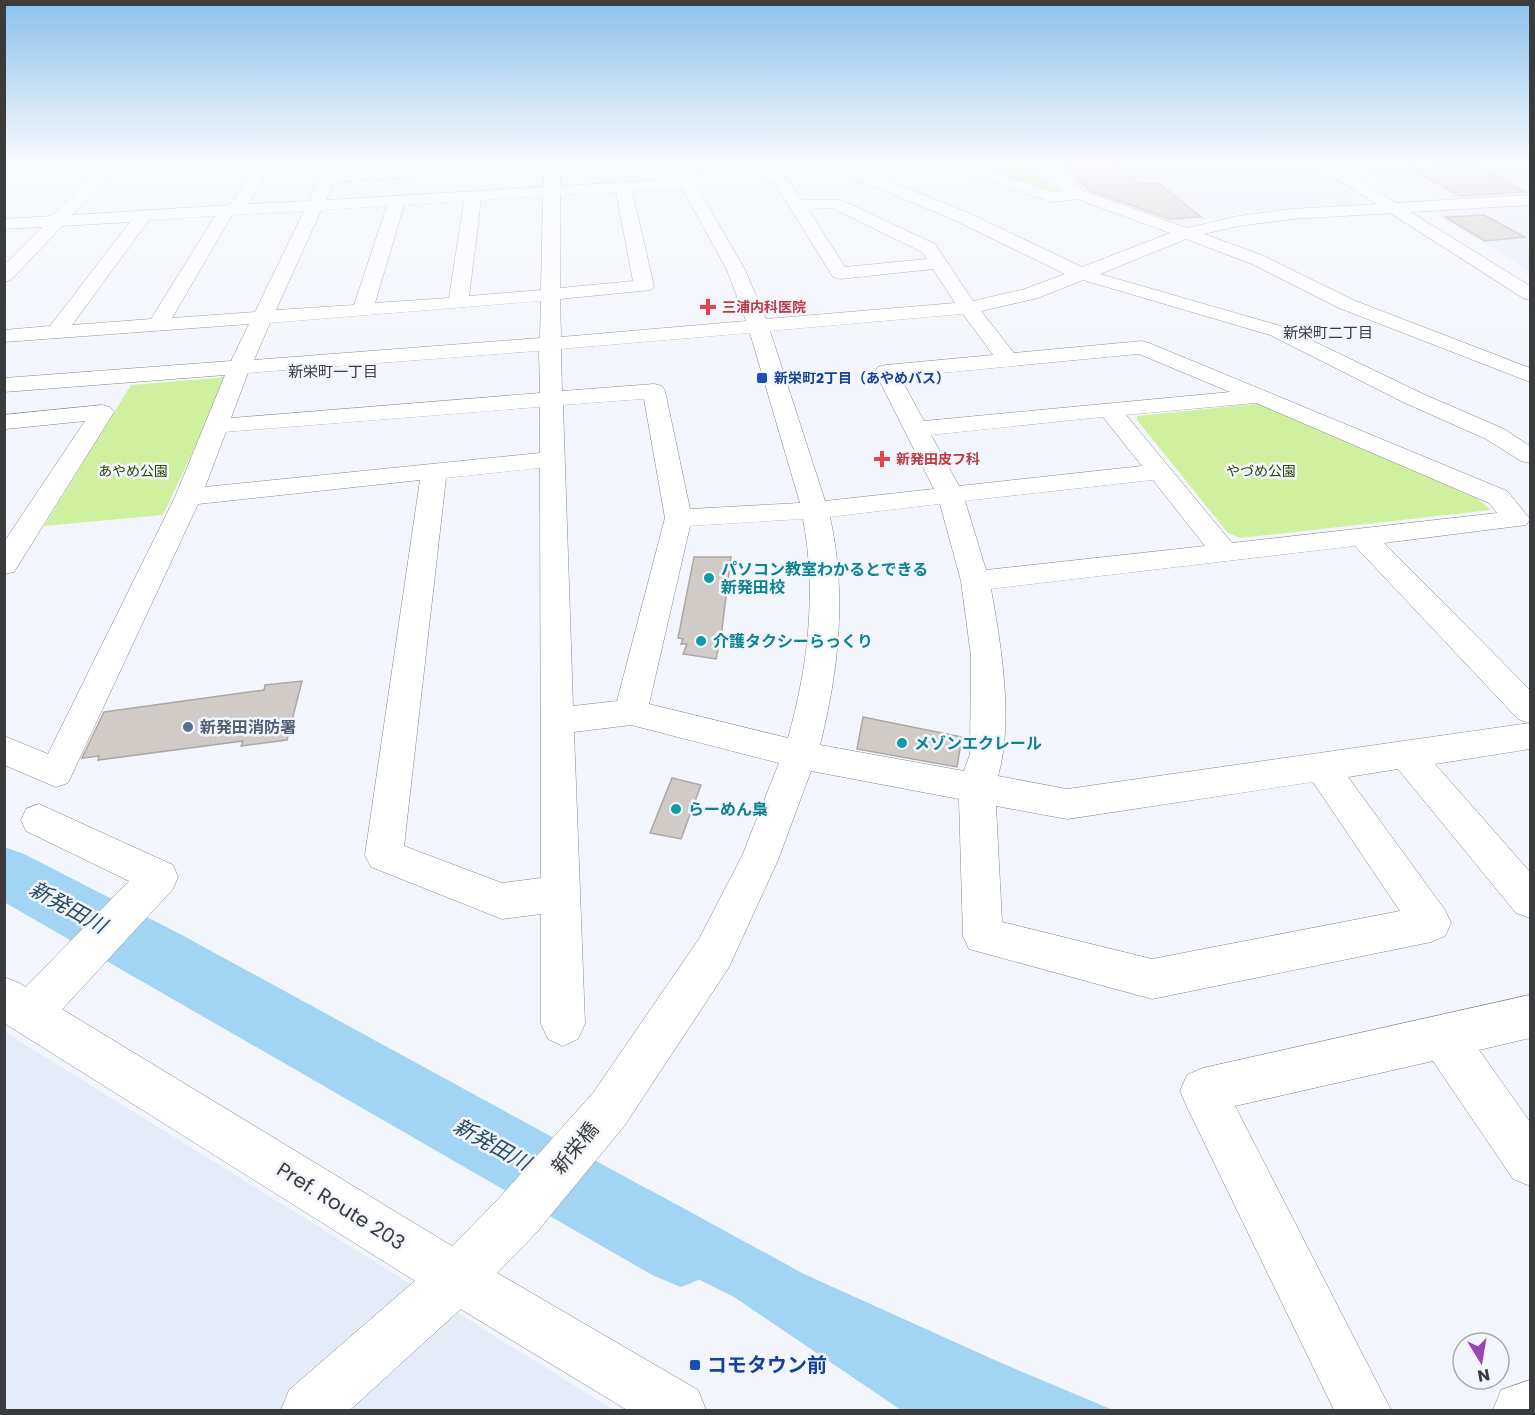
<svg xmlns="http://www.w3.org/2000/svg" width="1535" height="1415" viewBox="0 0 1535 1415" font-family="Poppins,'Noto Sans JP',sans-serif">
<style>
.built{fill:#e6ebf8}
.green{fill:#cff19f}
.water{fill:#a1d5f3}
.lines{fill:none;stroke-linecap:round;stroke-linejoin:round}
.river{fill:#a1d5f3;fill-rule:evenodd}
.building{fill:#d0cbc7;stroke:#ada8a4;stroke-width:1.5}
.minor-casing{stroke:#84878c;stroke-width:1}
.major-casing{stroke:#84878c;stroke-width:1}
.highway-casing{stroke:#84878c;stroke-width:1}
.minor{fill:#fff;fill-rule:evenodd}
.major{fill:#fff;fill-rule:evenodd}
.highway{fill:#fff;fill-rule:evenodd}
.health-dot{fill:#e0444e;stroke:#f2f5fb;stroke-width:2}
.transit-dot{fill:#1a4fb4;stroke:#f2f5fb;stroke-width:2}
.culture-dot{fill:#0f9aa8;stroke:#f2f5fb;stroke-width:2}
.service-dot{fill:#5c6f8a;stroke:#f2f5fb;stroke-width:2}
.labels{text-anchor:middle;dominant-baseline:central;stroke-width:5;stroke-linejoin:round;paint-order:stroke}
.far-health-label{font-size:14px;font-weight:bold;fill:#be3a42;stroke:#f2f5fb;text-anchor:start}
.far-transit-label{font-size:14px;font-weight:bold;fill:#164399;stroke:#f2f5fb;text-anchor:start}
.far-park-label{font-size:14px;fill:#2e4104;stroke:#f2f5fb}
.far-neighbourhood-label{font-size:15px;fill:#3a3b3d;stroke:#f2f5fb}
.culture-label{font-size:16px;font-weight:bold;fill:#0d838f;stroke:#f2f5fb;text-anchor:start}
.service-label{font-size:16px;font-weight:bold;fill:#4e5e75;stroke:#f2f5fb;text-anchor:start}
.near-street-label{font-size:20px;fill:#3a3b3d;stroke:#f2f5fb}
.near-transit-label{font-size:20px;font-weight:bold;fill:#164399;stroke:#f2f5fb;text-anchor:start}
.near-water-label{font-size:21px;font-style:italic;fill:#254c62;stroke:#f2f5fb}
</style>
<rect width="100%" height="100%" fill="#f2f5fb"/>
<!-- built -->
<path class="built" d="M1048 164H1306L1353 195 1348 204 1249 211 1186 224 1163 223 1089 195Z
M1355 164H1530V195L1433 200 1402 193Z
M1530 204V271L1443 219 1445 211Z
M5 1032 614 1410H5Z"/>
<!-- green -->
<path class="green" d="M961 164H1030L1043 179 1065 192 1053 195Z
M228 377 163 515 44 526 131 385Z
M1264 403 1465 488 1491 510 1240 538 1228 533 1137 420V416Z"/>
<!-- water -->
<path class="water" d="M648 1189 804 1274 999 1362 1113 1410H901L734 1297 613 1237 623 1216Z"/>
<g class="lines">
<!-- river -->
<path class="river" d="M4 847 24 854 180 934 708 1222 719 1249 708 1276 681 1287 654 1276 4 902Z"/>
</g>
<!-- building -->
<path class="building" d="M1061 164H1118L1139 183 1160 184 1201 217 1170 219 1089 190Z
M1401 164 1475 165 1526 192 1460 196Z
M1484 215 1525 237 1485 241 1445 217Z
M694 557H731L721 637 716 659 683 654 687 644H681L683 639 678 638Z
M302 681 287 740 241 746 243 741 98 760 99 756 82 758 104 712 264 690 265 685Z
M863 717 962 737 957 767 857 749Z
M672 778 701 785 681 839 650 833Z"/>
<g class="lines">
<!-- minor casing -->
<g class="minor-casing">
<path id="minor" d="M103 164H120L72 215 230 205 258 164H342L338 173 407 168 408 164H424L419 175 414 177 333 182 326 200 544 187V164H560V186L678 179 674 164H690L693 177 741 164H767L765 167 788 179 802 200H841L935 244 973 301 1025 289 1065 274 950 218 826 167 823 164H845L962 210 1082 267 1170 233 1077 199 1052 202 948 167 945 164H969L1053 192 1063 191 1034 164H1051L1084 191 1187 228 1238 216 1292 209 1530 195V205L1292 219 1238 226 1204 234 1264 256 1353 300 1530 368V382L1339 308 1252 264 1186 239 1100 274 1284 327 1421 393 1504 429 1530 446V463L1521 461 1486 439 1405 403 1270 335 1083 280 1038 298 981 311 1014 353 1142 341 1149 343 1507 491 1530 519 1526 525 1384 543 1530 690V749L1435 764 1530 872V918L1516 913 1398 769 1348 777 1445 910 1451 923 1445 936 1431 942 1152 999 969 949 963 936 959 799 811 771 778 860 729 967 625 1125 536 1233 475 1296 350 1410H281L289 1390 439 1260 500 1197 593 1093 699 939 742 856 779 763 631 725 574 732 585 1024 578 1039 563 1046 548 1039 541 1024V914L502 919 371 867 365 855 420 480 198 504 68 783 56 787 4 765V736L48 754 175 497 225 375 4 392V378L231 361 249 324 4 342V330L50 326 130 222 62 226 11 280 4 282V265L42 227 4 229V219L52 216ZM324 169 309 201 248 204 266 172ZM750 171 776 185 833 277 840 279 933 269 955 303 766 319 745 270 696 185ZM682 188 727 270 746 321 561 337 560 299 651 290 654 286 632 191ZM616 192 633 281 560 288V195ZM543 196 541 290 469 296 481 200ZM464 201 449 298 375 303 404 205ZM387 206 354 305 276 310 321 210ZM832 208 922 252 927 259 845 267 808 209ZM304 211 255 312 172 318 232 215ZM215 216 151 319 72 325 149 220ZM541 301 540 338 254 360 270 323ZM963 314 993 355 886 365 878 367 875 372 934 489 825 501 770 331ZM750 333 800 503 690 509 665 391 662 386 654 384 562 391 561 349ZM539 351 540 393 231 418 248 373ZM1139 354 1230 392 924 421 900 377ZM644 399 665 518 617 701 573 706 563 405ZM1256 403 1489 503 1497 513 1232 543 1126 415ZM540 407V453L205 487 226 432ZM1103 417 1142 466 959 486 931 435ZM540 468 541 878 502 883 404 846 446 478ZM1153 480 1205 546 986 570 965 501ZM940 504 961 581 971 656 970 754 964 771 820 745C839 669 847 594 830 517ZM803 519C817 592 808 667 788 738L649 704 690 526ZM1355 546 1518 719 1530 723 1067 789 998 776C1014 721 1001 645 991 589ZM1313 782 1400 911 1152 959 1002 922 996 806 1067 819Z
M102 405 110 407 114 412 14 572 4 574V542L85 421 6 429 4 415Z
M39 804 173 865 178 877 173 889 45 1028 30 1034 15 1028 9 1013 15 998 129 881 26 831 21 820 26 809Z
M1530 995V1038L1479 1050 1530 1122V1186L1513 1179 1433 1061 1235 1106 1391 1410H1334L1187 1107 1180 1091 1187 1075 1203 1068Z
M1530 1380V1410H1493L1501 1390Z"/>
</g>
<!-- major casing -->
<g class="major-casing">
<path id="major" d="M4 977 19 983 475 1260 698 1390 706 1410H627L439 1296 4 1023Z"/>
</g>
<!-- highway casing -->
<g class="highway-casing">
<path id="highway" d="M1314 164H1333L1530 286V300L1523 298Z"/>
</g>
<!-- minor -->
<use href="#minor" class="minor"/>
<!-- major -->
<use href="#major" class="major"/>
<!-- highway -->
<use href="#highway" class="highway"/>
</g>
<!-- sky -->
<linearGradient id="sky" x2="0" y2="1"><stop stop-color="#8bc1ec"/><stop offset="0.45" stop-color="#f9fafd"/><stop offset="1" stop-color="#f9fafd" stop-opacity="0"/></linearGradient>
<rect width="1535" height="362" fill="url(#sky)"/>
<!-- markers -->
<g class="health-dot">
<path d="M705 298h6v6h6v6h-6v6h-6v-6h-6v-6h6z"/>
<path d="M879 450h6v6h6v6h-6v6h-6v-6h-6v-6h6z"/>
</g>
<g class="transit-dot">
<rect x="756" y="372" width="12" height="12" rx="3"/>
<rect x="689" y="1359" width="12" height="12" rx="3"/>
</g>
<g class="culture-dot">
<circle cx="709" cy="578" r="6"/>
<circle cx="701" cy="641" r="6"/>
<circle cx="902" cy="743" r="6"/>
<circle cx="676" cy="809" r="6"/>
</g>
<circle class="service-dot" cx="188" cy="727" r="6"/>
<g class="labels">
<!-- far-health labels -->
<g class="far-health-label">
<text x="722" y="307">三浦内科医院</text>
<text x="896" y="459">新発田皮フ科</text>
</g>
<!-- far-transit labels -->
<g class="far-transit-label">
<text x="774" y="378">新栄町2丁目（あやめバス）</text>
</g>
<!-- far-park labels -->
<g class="far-park-label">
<text x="133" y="471">あやめ公園</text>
<text x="1261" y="471">やづめ公園</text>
</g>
<!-- far-neighbourhood labels -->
<g class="far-neighbourhood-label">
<text x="1328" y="332">新栄町二丁目</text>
<text x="333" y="371">新栄町一丁目</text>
</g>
<!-- culture labels -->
<g class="culture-label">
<text x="721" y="569">パソコン教室わかるとできる<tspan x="721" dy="18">新発田校</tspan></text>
<text x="713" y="641">介護タクシーらっくり</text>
<text x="914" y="743">メゾンエクレール</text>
<text x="688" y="809">らーめん梟</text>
</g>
<!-- service labels -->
<g class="service-label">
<text x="200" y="727">新発田消防署</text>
</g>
<!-- near-street labels -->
<g class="near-street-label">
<text transform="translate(575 1148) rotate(-50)">新栄橋</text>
<text transform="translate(341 1206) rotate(32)">Pref. Route 203</text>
</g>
<!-- near-transit labels -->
<g class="near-transit-label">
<text x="707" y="1365">コモタウン前</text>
</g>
<!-- near-water labels -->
<g class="near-water-label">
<text transform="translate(68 907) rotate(29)">新発田川</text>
<text transform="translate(492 1144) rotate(29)">新発田川</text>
</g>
</g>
<!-- border -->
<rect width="1535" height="1415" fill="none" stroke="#3a3b3d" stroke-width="12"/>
<!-- north arrow -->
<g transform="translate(1481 1361) rotate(169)"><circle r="28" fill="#f2f5fb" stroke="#a8abaf" stroke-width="1.5"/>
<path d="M0-4.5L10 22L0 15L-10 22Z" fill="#9846b6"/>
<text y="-9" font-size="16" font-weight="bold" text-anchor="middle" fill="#3a3b3d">N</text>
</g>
</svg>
